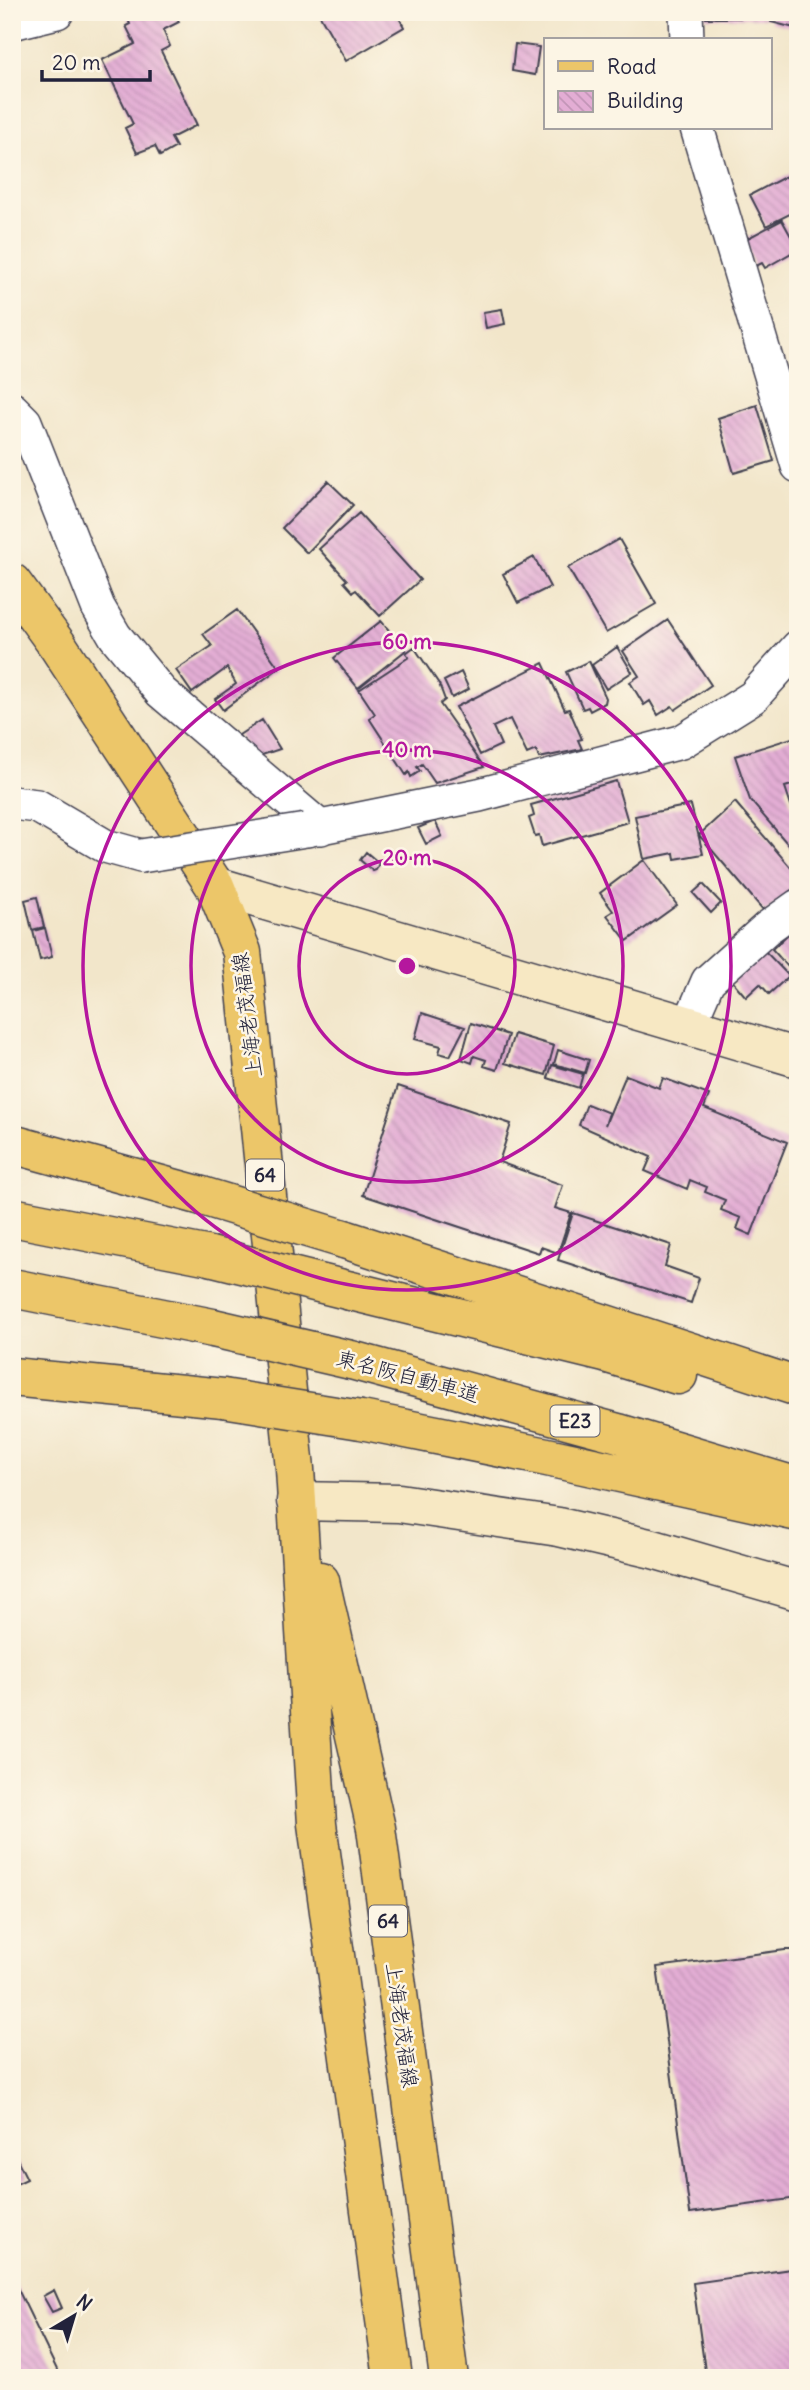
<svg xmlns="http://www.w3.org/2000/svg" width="810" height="2390" viewBox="0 0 810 2390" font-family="Delius,'Klee One',sans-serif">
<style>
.building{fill:url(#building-back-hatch)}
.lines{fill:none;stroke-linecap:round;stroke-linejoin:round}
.street-casing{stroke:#413f50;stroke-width:36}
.secondary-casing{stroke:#413f50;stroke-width:41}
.primary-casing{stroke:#413f50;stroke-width:41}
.highway-casing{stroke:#413f50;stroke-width:41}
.street{stroke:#fff;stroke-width:33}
.secondary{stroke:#f7e8c3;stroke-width:38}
.primary{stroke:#ecc669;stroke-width:38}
.highway{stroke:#ecc669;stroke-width:38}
.street-bridge-casing{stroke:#413f50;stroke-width:36;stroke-linecap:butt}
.highway-bridge-casing{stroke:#413f50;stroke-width:41;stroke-linecap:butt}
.street-bridge{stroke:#fff;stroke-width:33}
.highway-bridge{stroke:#ecc669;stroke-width:38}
.ring{fill:none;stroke:#b5179e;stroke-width:3.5}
.labels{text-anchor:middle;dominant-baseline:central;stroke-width:5;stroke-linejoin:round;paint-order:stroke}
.shield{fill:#fcf5e5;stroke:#63616e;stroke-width:2}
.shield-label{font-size:19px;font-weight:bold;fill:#22223b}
.street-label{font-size:21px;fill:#22223b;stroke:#fcf5e5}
.centre{fill:#b5179e;stroke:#fcf5e5;stroke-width:3.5}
.ring-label{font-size:21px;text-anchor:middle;font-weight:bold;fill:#b5179e;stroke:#fcf5e5;stroke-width:5;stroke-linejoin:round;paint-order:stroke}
</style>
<defs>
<pattern id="building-back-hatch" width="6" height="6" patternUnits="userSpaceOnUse" patternTransform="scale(1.75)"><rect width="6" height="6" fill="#e3add4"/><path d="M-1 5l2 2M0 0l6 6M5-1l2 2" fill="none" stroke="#c295b7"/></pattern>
</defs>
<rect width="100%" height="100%" fill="#fcf5e5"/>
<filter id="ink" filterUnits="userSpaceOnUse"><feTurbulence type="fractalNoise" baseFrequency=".0143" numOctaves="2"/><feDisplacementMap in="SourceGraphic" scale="14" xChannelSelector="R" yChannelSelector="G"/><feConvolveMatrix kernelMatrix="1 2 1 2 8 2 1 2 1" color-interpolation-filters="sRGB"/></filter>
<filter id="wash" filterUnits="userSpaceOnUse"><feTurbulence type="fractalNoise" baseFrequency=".00686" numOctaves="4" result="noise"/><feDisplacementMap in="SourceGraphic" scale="28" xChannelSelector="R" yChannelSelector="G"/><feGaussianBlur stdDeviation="1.57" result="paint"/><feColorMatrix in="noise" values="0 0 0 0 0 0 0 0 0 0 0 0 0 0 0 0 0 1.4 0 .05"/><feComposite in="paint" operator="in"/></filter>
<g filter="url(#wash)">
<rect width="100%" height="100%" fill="#f2e6ca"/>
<g id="blocks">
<!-- building -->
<path class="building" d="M125 12H175L179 22 163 30 170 46 161 51 197 125 171 138 176 147 160 156 155 146 137 153 125 128 133 124 102 60 135 44 126 26 130 24Z
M318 12H396L404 27 346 61Z
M706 12H798V29L771 22V18H706Z
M515 44 539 47 535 75 512 71Z
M798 170V210L766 226 750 195Z
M782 220 798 249 765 268 762 263 754 267 746 239Z
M502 309 505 324 486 328 483 312Z
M757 405 774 461 734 473 718 418Z
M328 481 353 505 307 553 282 528Z
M359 513 420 580 380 616 356 590 353 592 344 582 347 580 319 549Z
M619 539 656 604 606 633 568 568Z
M534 557 550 587 518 603 503 574Z
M237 610 279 668 223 710 215 699 236 684 227 668 192 693 176 670 212 646 203 634Z
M668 620 711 685 675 710 672 706 658 715 650 701 644 705 630 682 639 676 623 651Z
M381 621 406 650 358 688 334 658Z
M414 647 439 684 445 700 440 704 484 767 435 783 422 764 417 767 420 771 411 777 409 772 406 775 369 718 375 714 359 690 409 657 406 653Z
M617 647 632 672 606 689 592 665Z
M589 661 606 698 605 703 590 711 588 707 583 709 566 672Z
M543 663 565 710 569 709 582 739 578 740 582 749 539 758 536 750 527 754 510 719 493 727 501 745 480 755 456 707Z
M461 672 469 689 452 698 444 681Z
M262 720 280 749 253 758 239 735Z
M798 736V783L785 787 791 805 798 803V856L750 800 735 756Z
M616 781 628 822 542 846 539 835 535 836 529 818 534 816 531 805Z
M735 802 798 876V885L765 912 699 835Z
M691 805 703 854 675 859 674 853 644 859 635 816Z
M435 821 442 836 426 844 418 828Z
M366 852 379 863 376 870 373 871 360 860Z
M644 860 677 905 627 941 607 915 613 911 600 893Z
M703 884 721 903 711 913 693 893Z
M37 897 44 927 32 930 25 900Z
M798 925V978L772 949Z
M45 928 52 957 40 960 33 931Z
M760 946 789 976 769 994 760 984 746 997 728 976Z
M422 1013 465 1027 450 1056 439 1053 441 1046 415 1039Z
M471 1023 508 1035 497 1070 484 1066 486 1060 474 1056 472 1063 461 1059Z
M514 1034 554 1046 546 1075 505 1063Z
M558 1050 589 1060 585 1073 554 1064Z
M552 1065 583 1074 579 1088 548 1078Z
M626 1075 659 1088 663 1078 709 1095 704 1108 787 1142 751 1235 737 1229 741 1218 721 1210 725 1200 705 1192 707 1187 690 1180 687 1189 645 1171 651 1157 579 1125 587 1104 609 1113 605 1125Z
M398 1086 511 1124 499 1162 563 1185 555 1208 571 1213 558 1253 541 1247 539 1253 363 1195Z
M573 1213 671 1245 665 1266 699 1278 691 1303 558 1260Z
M785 1950H798V2198L690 2213 657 1967Z
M12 2149 27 2179 12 2186Z
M798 2268V2378H706L693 2283Z
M12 2277 61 2378H12Z
M54 2290 62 2308 52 2312 43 2296Z"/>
</g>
</g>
<g filter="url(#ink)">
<use href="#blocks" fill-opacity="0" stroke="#413f50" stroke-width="2"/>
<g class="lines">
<!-- street casing -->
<g class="street-casing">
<path id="street" d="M686 12 687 40
M12 23 57 12
M697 128 798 466
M12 409 25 422 98 607 115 636 161 692 321 828
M12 803 37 806 105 846 141 856
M306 830 479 795 681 742 753 697 798 647
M689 1025 708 981 767 928 798 906"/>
</g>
<!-- secondary casing -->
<g class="secondary-casing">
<path id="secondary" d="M215 886 798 1058
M296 1501 399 1503 559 1527 653 1549 798 1591"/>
</g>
<!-- primary casing -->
<g class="primary-casing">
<path id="primary" d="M12 583 58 646 215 886 242 952 295 1469 317 1824 393 2378
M320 1581 376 1828 449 2378"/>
</g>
<!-- highway casing -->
<g class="highway-casing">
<path id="highway" d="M12 1144 202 1196
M12 1217 210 1256
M344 1239 798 1387
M12 1288 213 1328
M351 1291 605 1353 678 1375
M351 1360 618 1433 798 1487
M12 1377 223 1398
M361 1420 547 1457 798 1512"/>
</g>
<!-- street -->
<use href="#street" class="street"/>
<!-- secondary -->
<use href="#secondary" class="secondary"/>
<!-- primary -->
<use href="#primary" class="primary"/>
<!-- highway -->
<use href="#highway" class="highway"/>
<!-- street-bridge casing -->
<g class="street-bridge-casing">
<path id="street-bridge" d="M141 856 306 830"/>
</g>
<!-- highway-bridge casing -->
<g class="highway-bridge-casing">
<path id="highway-bridge" d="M202 1196 344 1239
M210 1256 351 1291
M213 1328 351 1360
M223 1398 361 1420"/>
</g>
<!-- street-bridge -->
<use href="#street-bridge" class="street-bridge"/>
<!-- highway-bridge -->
<use href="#highway-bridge" class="highway-bridge"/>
</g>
</g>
<!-- distance rings -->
<g class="ring">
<circle cx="407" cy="966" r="108"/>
<circle cx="407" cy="966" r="216"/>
<circle cx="407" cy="966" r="324"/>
</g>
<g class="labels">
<!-- shield labels -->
<g class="shield">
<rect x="246" y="1159.5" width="38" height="31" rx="5"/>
<rect x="550.5" y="1405.5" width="49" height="31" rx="5"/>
<rect x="369" y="1905.5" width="38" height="31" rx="5"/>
</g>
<g class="shield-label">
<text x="265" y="1175">64</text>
<text x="575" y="1421">E23</text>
<text x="388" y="1921">64</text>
</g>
<!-- street labels -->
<g class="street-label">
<text transform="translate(247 1015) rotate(-97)">上海老茂福線</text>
<text transform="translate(408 1376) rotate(15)">東名阪自動車道</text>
<text transform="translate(402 2025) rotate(82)">上海老茂福線</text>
</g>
</g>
<circle cx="407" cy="966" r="10" class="centre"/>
<g class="ring-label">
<text x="407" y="649">60 m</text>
<text x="407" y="757">40 m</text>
<text x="407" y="865">20 m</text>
</g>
<!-- margin -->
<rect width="810" height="2390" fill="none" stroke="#fcf5e5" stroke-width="42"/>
<!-- legend -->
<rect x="544" y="38" width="228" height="91" fill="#fcf5e5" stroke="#a5a1a1" stroke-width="2"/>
<rect x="558" y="61" width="35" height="10" fill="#ecc669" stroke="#a5a1a1" stroke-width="2"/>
<text x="607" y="74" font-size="21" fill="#22223b">Road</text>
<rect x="558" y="91" width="35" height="21" fill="url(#building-back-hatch)" stroke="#a5a1a1" stroke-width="2"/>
<text x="607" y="108" font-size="21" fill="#22223b">Building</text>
<!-- north arrow -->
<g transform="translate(74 2316) rotate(38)" stroke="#fcf5e5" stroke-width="5" paint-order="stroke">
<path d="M0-5L12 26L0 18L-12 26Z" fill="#22223b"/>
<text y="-10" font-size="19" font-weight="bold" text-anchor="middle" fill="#22223b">N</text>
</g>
<!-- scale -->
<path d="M42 70v10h108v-10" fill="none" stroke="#22223b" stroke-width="3.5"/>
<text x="52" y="70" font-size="21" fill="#22223b" stroke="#fcf5e5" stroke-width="5" paint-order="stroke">20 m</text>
</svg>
